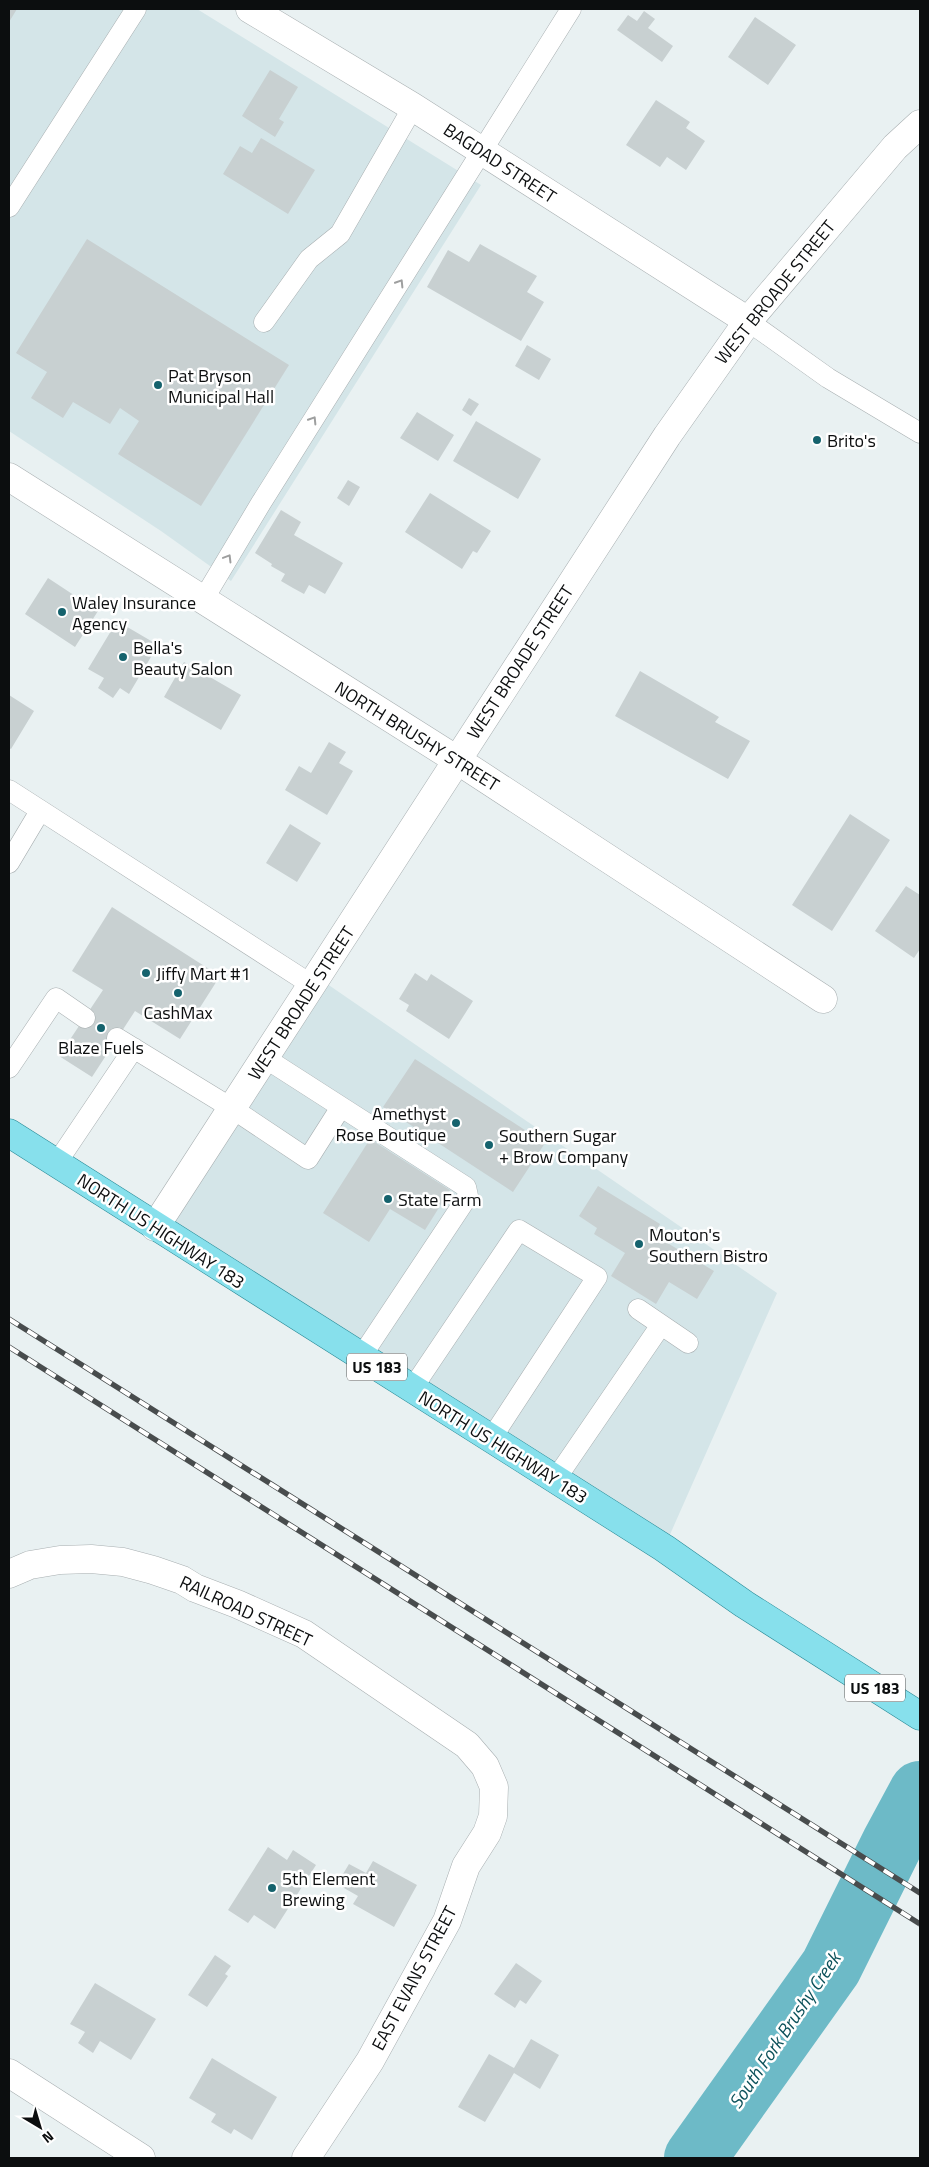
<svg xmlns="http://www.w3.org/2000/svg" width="929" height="2167" viewBox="0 0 929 2167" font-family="'Titillium Web',sans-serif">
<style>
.built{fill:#d4e5e8}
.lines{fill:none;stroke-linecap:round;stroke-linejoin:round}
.river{stroke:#6dbac7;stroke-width:62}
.building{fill:#c8d0d1}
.service-casing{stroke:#a8afb1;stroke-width:21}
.minor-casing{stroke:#a8afb1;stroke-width:29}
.primary-casing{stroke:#288996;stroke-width:29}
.service{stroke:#fff;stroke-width:20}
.minor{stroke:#fff;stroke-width:28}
.primary{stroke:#87e0ec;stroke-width:28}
.rail-casing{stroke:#484c4d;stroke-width:5.5}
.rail{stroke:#fff;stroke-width:4;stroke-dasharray:11;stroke-linecap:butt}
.oneway{stroke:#9e9f9f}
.poi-dot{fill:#15626d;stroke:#fff;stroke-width:2}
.labels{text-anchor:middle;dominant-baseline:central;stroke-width:5;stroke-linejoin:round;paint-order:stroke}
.shield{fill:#fff;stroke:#555657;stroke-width:1}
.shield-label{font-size:16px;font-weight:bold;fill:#0c0e0f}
.street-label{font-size:18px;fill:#0c0e0f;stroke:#fff}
.poi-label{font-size:18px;fill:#0c0e0f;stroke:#fff;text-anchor:start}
.water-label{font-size:19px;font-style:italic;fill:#0d525b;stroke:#fff}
</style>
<rect width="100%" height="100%" fill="#e9f1f2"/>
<!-- built -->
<path class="built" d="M9 9H197L481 185 231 581 161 531 9 431Z
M317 977 777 1293 664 1548 155 1227Z"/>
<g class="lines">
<!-- river -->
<path class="river" d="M695 2158 831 1967 892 1844 920 1792"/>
</g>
<!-- building -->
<path class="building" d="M9 9H17L9 22Z
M644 11 655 19 648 28 673 46 662 62 617 30 628 15 637 21Z
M755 17 796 45 768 85 728 57Z
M270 70 298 87 279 119 284 122 275 137 242 116Z
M656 100 690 122 686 128 705 141 686 170 667 157 660 167 626 145Z
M261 138 315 170 288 214 223 174 240 146 252 153Z
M87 239 289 365 201 506 118 454 139 421 120 408 110 424 73 402 63 418 31 398 47 372 16 353Z
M480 244 537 276 527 292 544 302 521 341 427 287 448 250 469 262Z
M527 345 551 359 539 380 515 366Z
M469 398 479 404 471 416 462 410Z
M417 412 454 435 438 461 400 438Z
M476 421 541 459 518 499 453 461Z
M348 480 360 487 349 506 337 498Z
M430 493 491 531 477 553 473 551 462 569 405 532Z
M281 510 301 522 294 535 343 563 325 594 309 585 304 594 293 588 281 581 285 574 271 566 272 564 255 553Z
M48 578 98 611 75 647 25 614Z
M117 621 158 645 129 694 120 688 113 698 98 688 104 678 88 669Z
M184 662 241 695 221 730 164 697Z
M640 671 719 717 715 722 750 741 728 779 615 716Z
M9 695 34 711 11 749 9 748Z
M329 742 346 752 339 763 353 771 327 815 285 790 299 766 311 773Z
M850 814 890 840 832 931 792 905Z
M290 824 321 843 297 882 266 863Z
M906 886 920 895V949L914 958 875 931Z
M112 907 220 976 180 1039 135 1011 92 1077 59 1056 103 990 72 971Z
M415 973 427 981 431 974 473 1001 449 1039 406 1011 409 1005 399 999Z
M415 1059 545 1143 513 1192 383 1107Z
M370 1139 450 1190 425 1230 390 1209 369 1242 323 1213Z
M598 1186 660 1224 654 1235 714 1271 697 1299 669 1282 656 1304 611 1276 625 1253 594 1234 597 1228 579 1216Z
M268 1847 287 1860 293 1850 316 1865 275 1929 254 1915 248 1923 228 1910Z
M373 1861 417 1885 394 1927 353 1904 358 1896 337 1884 349 1864 366 1873Z
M215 1955 231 1966 225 1974 228 1976 207 2007 188 1995Z
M516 1963 542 1981 526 2004 520 2000 515 2008 494 1994Z
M95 1983 156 2019 131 2060 100 2041 93 2053 78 2043 85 2032 70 2024Z
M531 2039 559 2055 540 2089 514 2073 485 2122 458 2107 489 2054 514 2068Z
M212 2058 277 2097 252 2140 234 2129 231 2134 211 2122 216 2114 189 2098Z"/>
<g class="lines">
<!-- service casing -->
<g class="service-casing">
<path id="service" d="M9 207 136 9
M748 321 828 378 920 433
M264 322 309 259 340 234 413 107
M203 600 261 503 571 9
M9 790 312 985
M9 863 40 811
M117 1038 233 1109 308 1159 341 1107
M265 1058 466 1187 468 1196 361 1357
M9 1068 56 998 85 1018
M56 1164 134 1048
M638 1309 688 1343
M412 1389 519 1230 597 1277 491 1439
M555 1480 661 1325"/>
</g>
<!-- minor casing -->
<g class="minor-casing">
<path id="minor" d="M250 9 413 107 748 321
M9 477 457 760 823 999
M155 1227 667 436 748 321 895 147 920 124
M9 1574 30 1565 60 1560 91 1559 123 1562 153 1570 182 1580 195 1588 237 1604 304 1634 467 1745 485 1766 494 1787 493 1816 487 1833 466 1866 447 1921 370 2061 306 2158
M9 2073 141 2158"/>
</g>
<!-- primary casing -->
<g class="primary-casing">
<path id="primary" d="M9 1133 664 1548 744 1604 920 1716"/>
</g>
<!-- service -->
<use href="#service" class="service"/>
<!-- minor -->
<use href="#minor" class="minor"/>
<!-- primary -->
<use href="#primary" class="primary"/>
<!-- rail casing -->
<g class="rail-casing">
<path id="rail" d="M9 1319 920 1893
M9 1347 920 1924"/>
</g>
<!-- rail -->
<use href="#rail" class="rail"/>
</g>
<!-- one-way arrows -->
<defs><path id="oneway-chevron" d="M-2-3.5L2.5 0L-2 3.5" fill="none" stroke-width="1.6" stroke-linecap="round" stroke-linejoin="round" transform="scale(1.25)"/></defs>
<g class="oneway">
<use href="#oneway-chevron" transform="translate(400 283) rotate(-58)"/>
<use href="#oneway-chevron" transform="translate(313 420) rotate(-58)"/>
<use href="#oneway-chevron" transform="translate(228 558) rotate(-59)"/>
</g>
<!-- markers -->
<g class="poi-dot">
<circle cx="158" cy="385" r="5"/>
<circle cx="817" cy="440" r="5"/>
<circle cx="62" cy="612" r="5"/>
<circle cx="123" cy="657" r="5"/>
<circle cx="146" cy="973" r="5"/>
<circle cx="178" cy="993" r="5"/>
<circle cx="101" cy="1028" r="5"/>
<circle cx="456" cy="1123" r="5"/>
<circle cx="489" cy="1145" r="5"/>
<circle cx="388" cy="1199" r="5"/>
<circle cx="639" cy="1244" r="5"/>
<circle cx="272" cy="1888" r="5"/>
</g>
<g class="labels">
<!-- shield labels -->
<g class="shield">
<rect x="347" y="1353.5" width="60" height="27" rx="4"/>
<rect x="845" y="1674.5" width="60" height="27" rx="4"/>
</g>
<g class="shield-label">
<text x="377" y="1367">US 183</text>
<text x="875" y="1688">US 183</text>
</g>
<!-- street labels -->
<g class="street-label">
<text transform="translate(500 163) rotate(33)">BAGDAD STREET</text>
<text transform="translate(775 292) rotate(-51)">WEST BROADE STREET</text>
<text transform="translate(520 662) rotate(-57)">WEST BROADE STREET</text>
<text transform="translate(417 736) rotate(32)">NORTH BRUSHY STREET</text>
<text transform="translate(301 1003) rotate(-57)">WEST BROADE STREET</text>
<text transform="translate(161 1231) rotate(33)">NORTH US HIGHWAY 183</text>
<text transform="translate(503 1447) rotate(32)">NORTH US HIGHWAY 183</text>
<text transform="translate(246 1611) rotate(25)">RAILROAD STREET</text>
<text transform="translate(414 1978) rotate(-62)">EAST EVANS STREET</text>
</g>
<!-- poi labels -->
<g class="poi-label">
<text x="168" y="375">Pat Bryson<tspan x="168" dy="21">Municipal Hall</tspan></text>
<text x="827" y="440">Brito's</text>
<text x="72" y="602">Waley Insurance<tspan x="72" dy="21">Agency</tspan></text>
<text x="133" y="647">Bella's<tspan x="133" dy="21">Beauty Salon</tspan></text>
<text x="156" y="973">Jiffy Mart #1</text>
<text x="178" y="1012" text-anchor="middle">CashMax</text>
<text x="101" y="1047" text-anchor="middle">Blaze Fuels</text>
<text x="446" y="1113" text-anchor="end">Amethyst<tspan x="446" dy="21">Rose Boutique</tspan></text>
<text x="499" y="1135">Southern Sugar<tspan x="499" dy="21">+ Brow Company</tspan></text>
<text x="398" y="1199">State Farm</text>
<text x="649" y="1234">Mouton's<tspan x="649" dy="21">Southern Bistro</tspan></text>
<text x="282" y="1878">5th Element<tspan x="282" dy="21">Brewing</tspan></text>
</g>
<!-- water labels -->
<g class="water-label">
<text transform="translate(784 2030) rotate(-56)">South Fork Brushy Creek</text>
</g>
</g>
<!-- border -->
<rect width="929" height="2167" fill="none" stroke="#0c0e0f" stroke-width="20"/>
<!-- north arrow -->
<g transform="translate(40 2127) rotate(142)" stroke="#ffffff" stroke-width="4" paint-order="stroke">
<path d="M0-4L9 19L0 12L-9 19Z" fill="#0c0e0f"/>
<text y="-8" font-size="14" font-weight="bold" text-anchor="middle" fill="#0c0e0f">N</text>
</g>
</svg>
